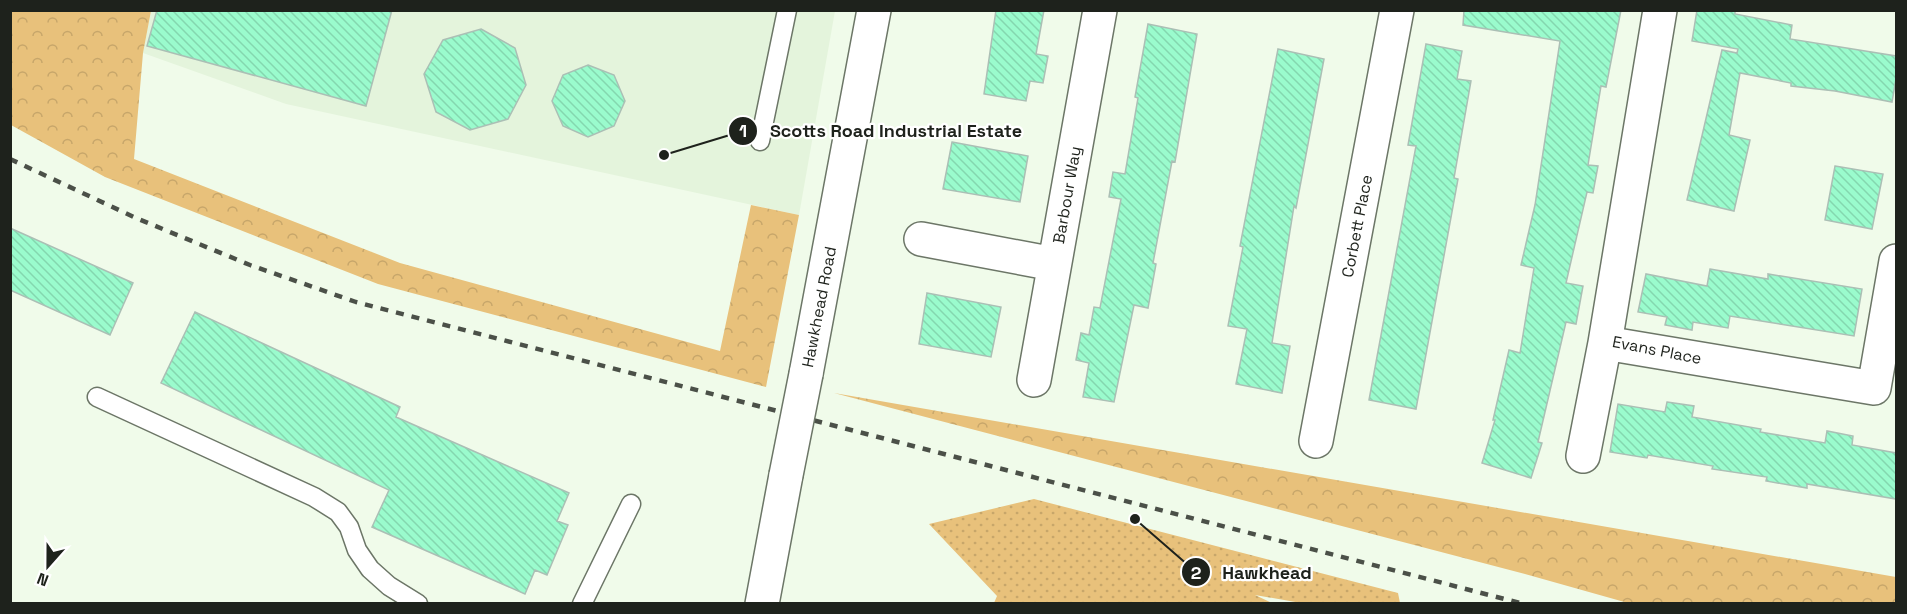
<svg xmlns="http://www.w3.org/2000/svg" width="1907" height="614" viewBox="0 0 1907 614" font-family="'Space Grotesk',sans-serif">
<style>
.built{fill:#e4f4dc}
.green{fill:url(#green-dots)}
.forest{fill:url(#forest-crowns)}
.building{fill:url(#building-back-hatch);stroke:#abbfb5;stroke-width:1.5}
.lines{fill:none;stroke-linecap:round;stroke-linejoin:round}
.service-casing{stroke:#6c7667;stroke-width:21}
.minor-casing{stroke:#6c7667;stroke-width:36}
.tertiary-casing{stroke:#6c7667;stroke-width:36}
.service{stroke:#fff;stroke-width:18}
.minor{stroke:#fff;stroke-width:33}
.tertiary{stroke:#fff;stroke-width:33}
.rail{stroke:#4b5048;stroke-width:4.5;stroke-dasharray:8 8;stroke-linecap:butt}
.tertiary-bridge-casing{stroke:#6c7667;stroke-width:36;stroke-linecap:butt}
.tertiary-bridge{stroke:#fff;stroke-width:33}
.labels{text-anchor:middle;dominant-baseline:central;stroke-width:4.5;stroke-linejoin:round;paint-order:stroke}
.street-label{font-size:16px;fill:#1e221c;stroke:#fff}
.leader{fill:none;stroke:#1e221c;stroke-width:2}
.callout-dot{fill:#1e221c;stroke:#fff;stroke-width:2}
.mark-label{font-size:18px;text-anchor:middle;font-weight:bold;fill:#fff}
.callout-label{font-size:18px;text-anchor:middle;font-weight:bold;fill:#1e221c;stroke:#fff;stroke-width:4.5;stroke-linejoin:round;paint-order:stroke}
</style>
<defs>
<pattern id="green-dots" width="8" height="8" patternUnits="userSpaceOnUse" patternTransform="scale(1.5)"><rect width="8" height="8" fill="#e8c17b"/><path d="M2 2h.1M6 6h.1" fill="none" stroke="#c7a66a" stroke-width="1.8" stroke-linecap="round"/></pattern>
<pattern id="forest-crowns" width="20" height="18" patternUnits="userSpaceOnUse" patternTransform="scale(1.5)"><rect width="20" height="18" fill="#e8c17b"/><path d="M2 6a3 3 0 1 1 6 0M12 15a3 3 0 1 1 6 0" fill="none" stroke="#c7a66a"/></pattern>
<pattern id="building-back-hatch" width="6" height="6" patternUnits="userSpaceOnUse" patternTransform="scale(1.5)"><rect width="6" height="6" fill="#9afbcd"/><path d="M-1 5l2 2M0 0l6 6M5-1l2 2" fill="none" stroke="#84d7af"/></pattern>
</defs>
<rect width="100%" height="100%" fill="#f0fbea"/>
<!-- built -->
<path class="built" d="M151 11H835L799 215 286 104 143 53Z"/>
<!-- green -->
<path class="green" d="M1034 499 1398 593 1400 603H1301L1255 595 1272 603H994L997 596 929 524Z"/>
<!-- forest -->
<path class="forest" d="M11 10 151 11 143 53 134 159 400 263 720 351 751 205 799 215 766 387 378 284 105 177 11 125Z
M834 393 1896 577V603H1628L1525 574Z"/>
<!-- building -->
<path class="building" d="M157 10H392L366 106 147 46Z
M996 10H1044L1036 54 1048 56 1043 83 1030 81 1026 101 984 94Z
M1464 10H1621L1606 87 1601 86 1588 165 1598 166 1593 193 1587 192 1566 283 1583 286 1576 324 1566 322 1538 442 1542 443 1531 478 1482 463 1495 420H1493L1509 350 1520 353 1534 268 1521 265 1535 205 1560 41 1463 25Z
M1697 10H1735V14L1792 25 1790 39 1896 56V79L1892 102 1835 91 1791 86V83L1740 73 1729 135 1750 140 1734 211 1687 200 1722 50 1737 53 1738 49 1692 41Z
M1148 24 1197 34 1175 162 1172 161 1153 263 1156 264 1148 308 1134 305 1114 402 1083 397 1089 363 1076 360 1081 333 1089 335 1094 307 1100 308 1121 199 1109 197 1113 172 1125 174 1138 98 1135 97Z
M481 29 515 48 526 85 508 119 470 130 436 112 424 74 443 40Z
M1426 44 1462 51 1457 79 1471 81 1454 178 1458 179 1416 409 1369 400 1416 146 1408 145Z
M1278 49 1324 59 1296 208 1294 206 1272 343 1290 346 1282 393 1236 384 1247 329 1228 326 1243 247 1240 246Z
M588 65 614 75 625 101 614 126 588 137 563 126 552 101 563 75Z
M952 142 1028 156 1020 202 943 189Z
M1835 166 1883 174 1872 229 1825 220Z
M10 228 133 283 110 335 10 290Z
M1710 269 1768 279V274L1862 289 1854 336 1730 316 1728 328 1693 322 1692 330 1665 325 1667 317 1638 312 1646 274 1707 286Z
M927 293 1001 307 991 357 919 344Z
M195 312 400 407 396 417 569 493 557 521 568 525 547 575 535 570 525 594 372 527 389 490 161 383Z
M1667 402 1694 406 1692 417 1761 429 1760 432 1825 443 1827 431 1853 436 1852 445 1896 453V499L1807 484V488L1766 481 1767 477 1712 469 1713 466 1648 455 1647 458 1610 452 1618 404 1665 412Z"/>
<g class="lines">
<!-- service casing -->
<g class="service-casing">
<path id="service" d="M760 141 787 10
M97 397 314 497 338 512 349 527 357 550 370 569 389 586 418 604
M582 604 631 504"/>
</g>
<!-- minor casing -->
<g class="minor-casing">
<path id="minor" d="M1660 10 1605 343 1874 388 1896 261
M921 239 1054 264
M1034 380 1100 10
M1316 441 1397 10
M1583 456 1605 343"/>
</g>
<!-- tertiary casing -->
<g class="tertiary-casing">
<path id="tertiary" d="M806 374 874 10
M762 604 786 475"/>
</g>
<!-- service -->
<use href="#service" class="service"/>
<!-- minor -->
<use href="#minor" class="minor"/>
<!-- tertiary -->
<use href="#tertiary" class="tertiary"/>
<!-- rail -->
<path class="rail" d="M10 159 136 218 250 265 356 302 1524 604"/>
<!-- tertiary-bridge casing -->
<g class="tertiary-bridge-casing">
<path id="tertiary-bridge" d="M786 475 806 374"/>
</g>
<!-- tertiary-bridge -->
<use href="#tertiary-bridge" class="tertiary-bridge"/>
</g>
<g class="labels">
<!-- street labels -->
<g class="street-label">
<text transform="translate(1067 195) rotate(-80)">Barbour Way</text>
<text transform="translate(1357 226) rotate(-79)">Corbett Place</text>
<text transform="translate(819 307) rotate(-79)">Hawkhead Road</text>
<text transform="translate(1657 350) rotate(11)">Evans Place</text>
</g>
</g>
<!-- callouts -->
<path class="leader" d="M664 155L743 131M1135 519L1196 572"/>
<g class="callout-dot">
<circle cx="664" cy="155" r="6"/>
<circle cx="1135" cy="519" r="6"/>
<circle cx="743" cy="131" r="15"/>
<circle cx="1196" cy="572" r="15"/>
</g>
<g class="mark-label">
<text x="743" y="137">1</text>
<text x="1196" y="579">2</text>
</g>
<g class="callout-label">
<text x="896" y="137">Scotts Road Industrial Estate</text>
<text x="1267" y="579">Hawkhead</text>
</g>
<!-- border -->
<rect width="1907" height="614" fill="none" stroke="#1e221c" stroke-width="24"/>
<!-- north arrow -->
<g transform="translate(48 566) rotate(201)" stroke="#ffffff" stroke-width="4.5" paint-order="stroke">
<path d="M0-4.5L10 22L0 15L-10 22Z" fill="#1e221c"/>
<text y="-9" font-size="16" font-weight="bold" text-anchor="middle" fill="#1e221c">N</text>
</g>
</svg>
